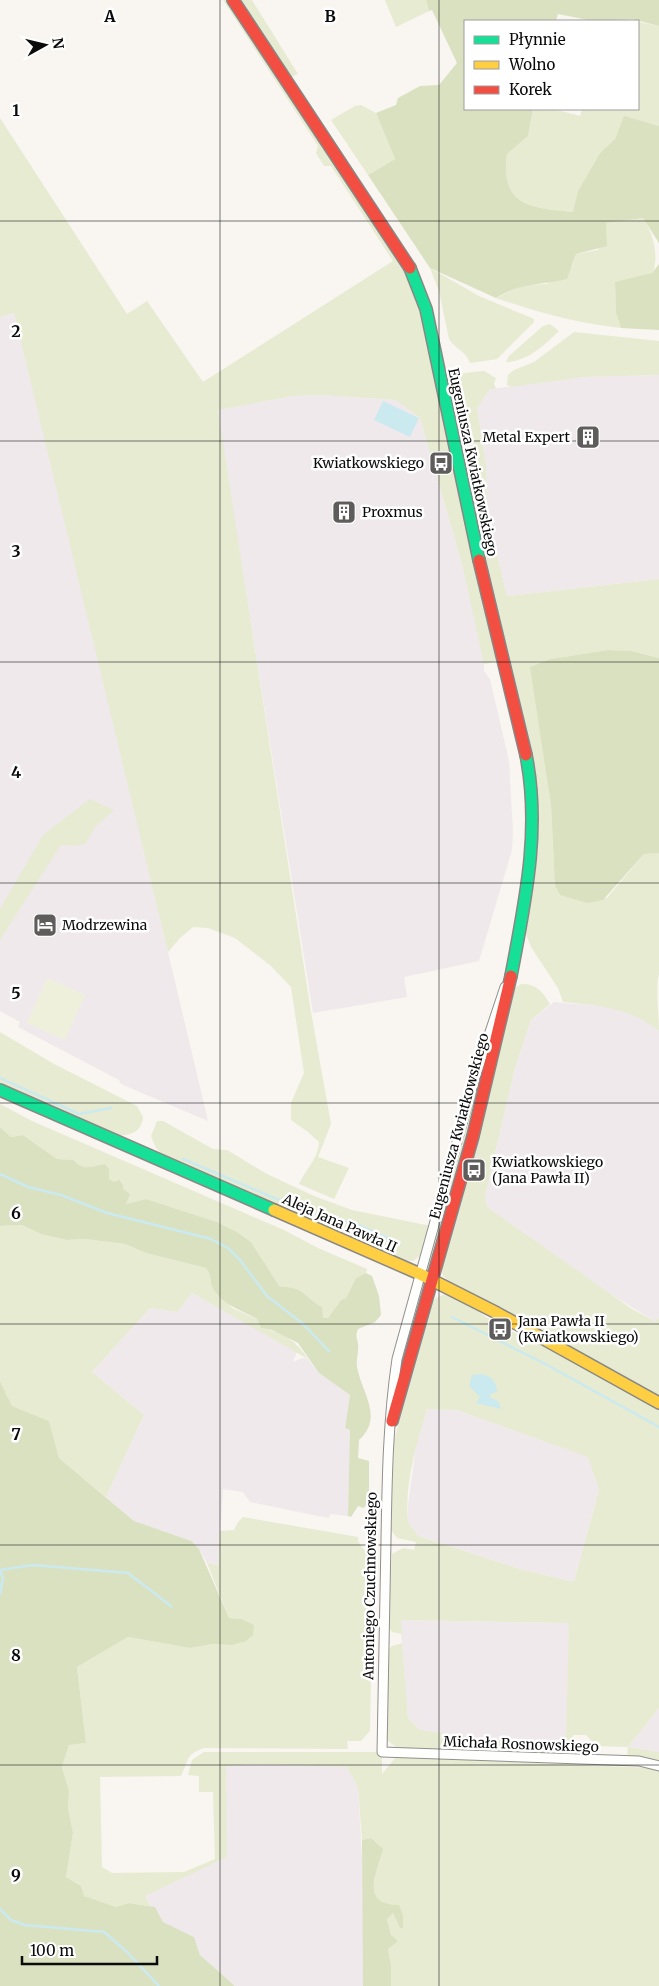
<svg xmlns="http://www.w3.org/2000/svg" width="659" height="1986" viewBox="0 0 659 1986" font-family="Merriweather,serif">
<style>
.industrial{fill:#efe9ec}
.green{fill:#e7ebd2;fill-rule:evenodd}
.forest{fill:#dae1c1}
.pitch{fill:#eff0dc}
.water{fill:#cbeaef}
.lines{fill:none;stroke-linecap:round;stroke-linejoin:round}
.stream{stroke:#cbeaef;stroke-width:2.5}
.street-casing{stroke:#92908e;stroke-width:11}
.fast-casing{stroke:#898785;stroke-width:14}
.slow-casing{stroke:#898785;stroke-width:14}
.jam-casing{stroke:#898785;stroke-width:14}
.street{stroke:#fefefd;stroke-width:9}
.fast{stroke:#16e098;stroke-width:11}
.slow{stroke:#ffcf43;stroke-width:11}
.jam{stroke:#f24e42;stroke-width:11}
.grid{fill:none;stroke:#0b0b0b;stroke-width:1;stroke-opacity:0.55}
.labels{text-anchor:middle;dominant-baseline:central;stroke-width:5;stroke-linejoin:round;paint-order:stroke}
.poi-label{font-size:14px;fill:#0b0b0b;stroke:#fff;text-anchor:start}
.street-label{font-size:14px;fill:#0b0b0b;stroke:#fff}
.grid-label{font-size:16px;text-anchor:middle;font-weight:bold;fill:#0b0b0b;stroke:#fff;stroke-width:5;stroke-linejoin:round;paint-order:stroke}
</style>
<rect width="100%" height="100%" fill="#f9f5f0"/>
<!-- industrial -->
<path class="industrial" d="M14 313 78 572 208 1121 121 1084 119 1080 18 1027 20 1022 0 1011V317Z
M659 375V579L507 596 487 513 486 465 477 408 490 389 584 377Z
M321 395 397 400 420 418 462 564 484 656V671L490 679 509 761 513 832 512 850 479 961 404 977 407 997 313 1013 217 410 293 396Z
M554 1002 611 1007 644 1019 659 1031V1317L656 1322 607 1292 487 1207 485 1196 515 1068 531 1020Z
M192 1293 297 1352 293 1362 302 1358 308 1359 319 1373 350 1395 345 1428 350 1430 348 1516 331 1514 328 1518 250 1502 243 1492 223 1489 218 1565 207 1563 199 1549 191 1542 134 1521 106 1497 144 1415 92 1372 150 1308 177 1312Z
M427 1409 457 1410 589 1457 599 1490 574 1582 520 1569 418 1536 408 1522V1505L416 1446Z
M400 1620 570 1623 566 1734 554 1745 510 1742 420 1730 408 1718Z
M659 1708V1752L628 1747Z
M254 1764 347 1767 358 1788 364 1895 363 1986H235L200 1955 194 1937 163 1922 155 1908 150 1906 145 1896 226 1857V1766Z"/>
<!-- green -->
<path class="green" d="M223 0H252L298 74 286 79 418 288 504 660 484 664 462 564 420 418 396 400 321 395 293 396 218 410 311 1012 331 1124 318 1157 349 1168 334 1199 299 1184C306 1169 318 1159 319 1142L308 1132 291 1120V1103L304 1073 291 987 271 966 235 938 208 928 193 927 180 938 168 952 14 313 0 317V118L127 314 147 301 203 382 393 261 331 166H324L316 153 318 146Z
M385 0H426L429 11 396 27Z
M624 19 659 26V126L624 117 615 139 600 153 578 191 574 212C532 208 500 207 507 154L528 136 533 109H553L580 116 582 109H638V21H613Z
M361 105 376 113 395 159 368 175 331 120 355 106Z
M643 218C653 232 659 257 653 272 645 278 625 280 615 282L616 313 621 328C576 323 539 313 496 298L523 285 547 284 572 267 576 254 598 250 606 223Z
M430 268 479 296 534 319V322L497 359 470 363C466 351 455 349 449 339L439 291Z
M550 324 559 331C543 346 529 361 506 362L509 356 543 326Z
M574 332 659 341V375L584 377 511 387 507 385 508 375 514 370 534 362Z
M484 371 496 378 494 383 496 389H490L477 408 486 465 487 513 507 596 659 579V658L631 651 608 650 551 659 545 762 551 805 555 886 560 895 576 898H607L644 854 659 853V974C655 984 659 1017 659 1031 629 1007 599 1006 563 1002L558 988 531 947 524 929 535 875 538 840 536 783 528 734 473 516 447 388C451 371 469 373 484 371Z
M90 799 114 810 96 826 85 844 74 846 61 845 0 940V909L43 835Z
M521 984C537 984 543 992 550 1004L531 1020 515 1068 485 1196 487 1207 632 1309 656 1322 659 1317V1396L449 1281 443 1276 441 1264C446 1245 450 1226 456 1208 464 1184 473 1165 475 1140L512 990Z
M505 991 470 1138 430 1267H427L482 1065Z
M0 1032 54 1064 137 1106 143 1117C142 1132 130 1136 117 1135L0 1084Z
M0 1104 32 1121 284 1230 318 1248 367 1269 366 1273 356 1278 346 1298 341 1300 328 1318 322 1316V1307C304 1297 304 1286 280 1287L251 1242 237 1232 217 1222 146 1199 126 1204 123 1189 109 1179V1169L94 1166 88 1169 80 1166 74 1160 57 1159 23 1135 11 1137 0 1127Z
M157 1121H163L213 1149 227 1150 267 1174 314 1196 352 1210 431 1226 422 1254 413 1261C395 1260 381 1249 366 1240 351 1232 336 1228 320 1225L165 1157 156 1148 151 1136Z
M22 1225 41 1234 67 1240 85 1239 125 1244 146 1253 206 1268 210 1272V1280L232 1308 257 1319 261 1328C282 1332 297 1341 308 1359L192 1293 177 1312 150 1308 92 1372 144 1415 106 1497 59 1458 49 1421 12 1406 0 1381V1226Z
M443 1295C463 1296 477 1312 494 1322 506 1329 517 1334 530 1338L659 1408V1708L628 1747 659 1752V1761L627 1757 628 1747 596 1746 586 1735H573L571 1747 567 1753 544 1754 401 1748 396 1747 387 1740 388 1650 392 1646 402 1643 408 1718 420 1730 510 1742 554 1745 566 1734 569 1623 401 1620 402 1634 392 1632 388 1626 392 1554 403 1548 414 1550 416 1542 397 1538 391 1530 394 1441 430 1305 436 1298ZM427 1409 457 1410 588 1457 599 1490 574 1582 520 1569 418 1536C415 1531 409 1525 408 1520 404 1484 417 1443 427 1409Z
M243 1517 358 1537V1541L373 1563 370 1731 361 1741H347L348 1749 204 1748C185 1755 189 1760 181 1776L100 1777 102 1867 112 1873 184 1872 215 1859 213 1792H199V1776L188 1775 192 1760 204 1752H382V1774L396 1757 651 1768 659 1771V1986H391V1965L388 1948 397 1941 391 1935 387 1918 393 1913 400 1928 403 1915 380 1905 373 1889 375 1877 371 1838 362 1840 358 1788 347 1767 254 1764 226 1766 227 1857 145 1896 150 1906 129 1903 116 1907 83 1896 81 1886 66 1877 73 1833 68 1808 69 1791 62 1767 69 1745 86 1743 77 1667 128 1637 190 1648 213 1644 232 1645 241 1619 229 1618 207 1563 218 1565 220 1531 234 1530 238 1522Z"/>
<!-- forest -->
<path class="forest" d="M426 0H659V26L632 19 593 21 558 14 556 21H465V109H533L528 136 507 154C500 207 532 208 573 212L578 191 600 153 615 139 624 116 659 126V243L643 218 606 223 607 246 576 254 567 279C538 286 522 282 496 298L430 268 368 175 395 159 376 113 396 105 398 98 420 86 439 85 457 63 432 10 429 11Z
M659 264V330L621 328 616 313 615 282 652 273Z
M608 650 631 651 659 658V853L644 854 603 900 588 903 560 895 555 886 551 805 530 667 551 659Z
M0 1127 11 1137 23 1135 57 1159 74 1160C84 1172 91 1166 105 1164L109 1169V1179L114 1182 119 1180 123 1185V1189L130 1194 126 1204 146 1199 217 1222 237 1232 251 1242 280 1287C304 1286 304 1297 322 1307L323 1317 328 1318 341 1300 346 1298 356 1278 366 1273 372 1276 379 1296 381 1315 375 1322 358 1329C355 1336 357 1337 358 1344 359 1351 356 1359 357 1367 362 1394 384 1417 359 1440L358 1458 369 1461V1496L367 1505 363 1508 358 1506 351 1517 348 1516 350 1430 345 1428 350 1395 319 1373 298 1343 272 1330 261 1328 257 1319C242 1310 224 1306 214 1290 209 1283 212 1274 206 1268L146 1253 125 1244 85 1239 67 1240 41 1234 22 1225 0 1226Z
M0 1381 12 1406 49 1421 59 1458 134 1521 191 1541 199 1549 229 1618 241 1619 254 1625 253 1635 246 1641 232 1645 213 1644 190 1648 128 1637 77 1667 86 1743 69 1745 62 1767 69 1791 68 1808 73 1833 66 1877 81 1886 84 1896 116 1907 129 1903 155 1907 163 1922 194 1937 200 1955 235 1986H0Z
M371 1838 383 1849C376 1873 360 1905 399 1905L403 1915V1928H400L393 1913 387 1919 391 1935 398 1941 388 1949 391 1965V1986H363L362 1840Z"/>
<!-- pitch -->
<path class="pitch" d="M47 978 85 995 65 1040 27 1023Z"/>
<!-- water -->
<path class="water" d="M383 401 419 418 410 437 374 420Z
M481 1374C491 1376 497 1381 497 1392L490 1394V1397L499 1402 501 1409 476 1403 480 1397 469 1386 472 1375Z"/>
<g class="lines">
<!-- stream -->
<path class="stream" d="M0 1078 79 1114 111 1108
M183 1159 319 1217 356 1224 400 1244
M0 1174 28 1187 61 1195 107 1213 211 1239 228 1248 240 1260 267 1296 303 1324 329 1351
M452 1317 549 1366 659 1427
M0 1570 33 1565 128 1573 171 1606
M0 1570 3 1578 0 1594
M0 1909 11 1920 25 1925 104 1932 126 1951 159 1986"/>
<!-- street casing -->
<g class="street-casing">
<path id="street" d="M505 987 474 1080 397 1359C388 1419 387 1479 386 1540 384 1611 383 1682 382 1752L639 1761 659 1766"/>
</g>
<!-- fast casing -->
<g class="fast-casing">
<path id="fast" d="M410 268 426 309 479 560
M511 976C525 902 541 830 526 755
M0 1090 274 1210"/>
</g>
<!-- slow casing -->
<g class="slow-casing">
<path id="slow" d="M274 1210 420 1274 497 1313 659 1403"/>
</g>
<!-- jam casing -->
<g class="jam-casing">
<path id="jam" d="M233 0 410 268
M479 560 526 755
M392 1421 473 1136 511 976"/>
</g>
<!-- street -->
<use href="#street" class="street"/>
<!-- fast -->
<use href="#fast" class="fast"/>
<!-- slow -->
<use href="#slow" class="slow"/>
<!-- jam -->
<use href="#jam" class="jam"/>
</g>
<!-- grid -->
<path class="grid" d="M220 0V1986M439 0V1986M0 221H659M0 441H659M0 662H659M0 883H659M0 1103H659M0 1324H659M0 1545H659M0 1765H659"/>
<!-- icons -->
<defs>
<g id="building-square" transform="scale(1.25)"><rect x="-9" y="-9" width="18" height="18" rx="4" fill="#5e5d5b" stroke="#fff"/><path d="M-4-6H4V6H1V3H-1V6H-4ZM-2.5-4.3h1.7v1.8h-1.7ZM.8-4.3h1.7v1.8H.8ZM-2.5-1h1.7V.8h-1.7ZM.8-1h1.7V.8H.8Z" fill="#fff"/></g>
<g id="bus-square" transform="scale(1.25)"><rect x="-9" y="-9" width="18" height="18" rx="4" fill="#5e5d5b" stroke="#fff"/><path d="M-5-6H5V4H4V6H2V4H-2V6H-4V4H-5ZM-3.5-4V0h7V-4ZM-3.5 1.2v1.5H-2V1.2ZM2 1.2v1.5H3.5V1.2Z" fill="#fff"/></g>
<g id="hotel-square" transform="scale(1.25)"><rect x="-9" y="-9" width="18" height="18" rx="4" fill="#5e5d5b" stroke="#fff"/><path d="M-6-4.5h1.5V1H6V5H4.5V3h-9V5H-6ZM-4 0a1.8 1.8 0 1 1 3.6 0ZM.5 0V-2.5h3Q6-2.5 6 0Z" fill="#fff"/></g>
</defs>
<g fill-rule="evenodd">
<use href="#building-square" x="588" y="437"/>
<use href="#bus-square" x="441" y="463"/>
<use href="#building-square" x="344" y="512"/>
<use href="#hotel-square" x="45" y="925"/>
<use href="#bus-square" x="474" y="1170"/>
<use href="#bus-square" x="500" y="1329"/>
</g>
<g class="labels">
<!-- poi labels -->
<g class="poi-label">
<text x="570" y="437" text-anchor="end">Metal Expert</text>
<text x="424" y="463" text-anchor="end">Kwiatkowskiego</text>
<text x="362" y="512">Proxmus</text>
<text x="62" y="925">Modrzewina</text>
<text x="492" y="1162">Kwiatkowskiego<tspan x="492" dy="16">(Jana Pawła II)</tspan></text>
<text x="518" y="1321">Jana Pawła II<tspan x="518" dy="16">(Kwiatkowskiego)</tspan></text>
</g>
<!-- street labels -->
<g class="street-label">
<text transform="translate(473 462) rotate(78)">Eugeniusza Kwiatkowskiego</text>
<text transform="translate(459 1126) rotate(-75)">Eugeniusza Kwiatkowskiego</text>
<text transform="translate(340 1223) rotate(24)">Aleja Jana Pawła II</text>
<text transform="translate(370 1586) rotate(-89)">Antoniego Czuchnowskiego</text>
<text transform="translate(521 1744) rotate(2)">Michała Rosnowskiego</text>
</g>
</g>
<g class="grid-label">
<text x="110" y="22">A</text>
<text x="330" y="22">B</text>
<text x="16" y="116">1</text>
<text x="16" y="337">2</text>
<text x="16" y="557">3</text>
<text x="16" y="778">4</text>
<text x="16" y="999">5</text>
<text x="16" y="1219">6</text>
<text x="16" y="1440">7</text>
<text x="16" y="1661">8</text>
<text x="16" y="1881">9</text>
</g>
<!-- legend -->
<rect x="464" y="20" width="175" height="90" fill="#ffffff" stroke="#9d9d9d"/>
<rect x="474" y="36" width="25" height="8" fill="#16e098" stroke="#9d9d9d"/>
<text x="509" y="45" font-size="15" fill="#0b0b0b">Płynnie</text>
<rect x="474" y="61" width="25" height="8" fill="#ffcf43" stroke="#9d9d9d"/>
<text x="509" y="70" font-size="15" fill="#0b0b0b">Wolno</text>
<rect x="474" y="86" width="25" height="8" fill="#f24e42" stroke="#9d9d9d"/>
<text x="509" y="95" font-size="15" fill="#0b0b0b">Korek</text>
<!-- north arrow -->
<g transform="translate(45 45) rotate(82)" stroke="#ffffff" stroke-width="4" paint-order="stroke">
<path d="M0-4L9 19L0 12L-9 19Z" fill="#0b0b0b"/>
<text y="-8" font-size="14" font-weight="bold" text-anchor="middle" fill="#0b0b0b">N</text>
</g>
<!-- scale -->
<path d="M22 1956v8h135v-8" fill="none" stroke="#0b0b0b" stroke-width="2.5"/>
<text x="30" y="1956" font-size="15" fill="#0b0b0b" stroke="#ffffff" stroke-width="4" paint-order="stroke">100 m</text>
</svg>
